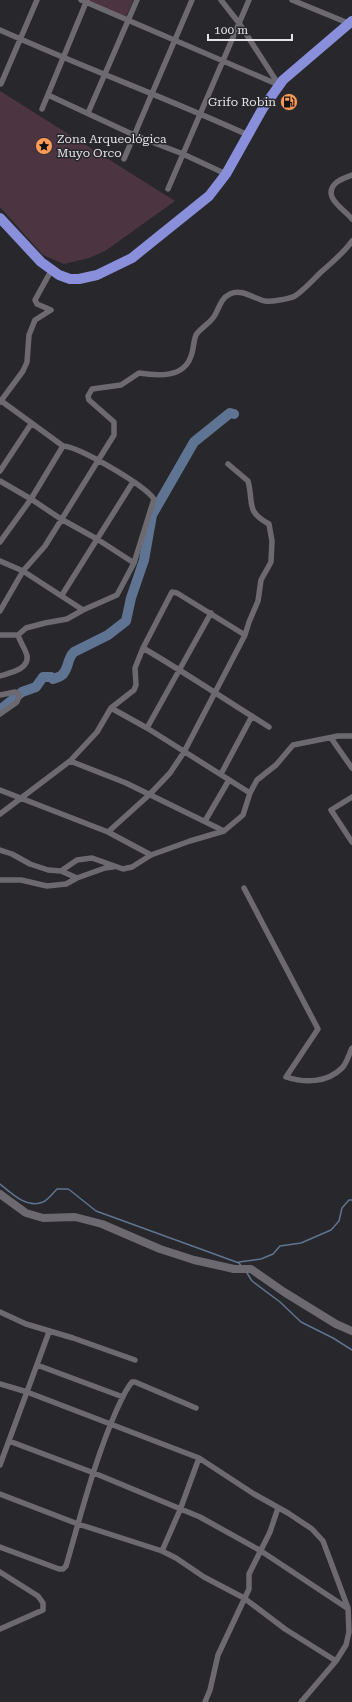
<svg xmlns="http://www.w3.org/2000/svg" width="352" height="1702" viewBox="0 0 352 1702" font-family="'Roboto Serif',serif">
<style>
.green{fill:#4c3541}
.lines{fill:none;stroke-linecap:round;stroke-linejoin:round}
.stream{stroke:#5f7492;stroke-width:1.5}
.river{stroke:#5f7492;stroke-width:10}
.street{stroke:#6c6a70;stroke-width:5.5}
.secondary{stroke:#6c6a70;stroke-width:8}
.highway{stroke:#898fdb;stroke-width:10}
.labels{text-anchor:middle;dominant-baseline:central;stroke-width:3;stroke-linejoin:round;paint-order:stroke}
.poi-label{font-size:12px;fill:#e4e3e6;stroke:#28272b;text-anchor:end}
</style>
<rect width="100%" height="100%" fill="#28272b"/>
<!-- green -->
<path class="green" d="M89 0H133L126 17 89 2Z
M0 91 175 201 105 251 89 258 64 264 43 255 0 207Z"/>
<g class="lines">
<!-- stream -->
<path class="stream" d="M0 1184C11 1193 27 1209 43 1202 48 1200 53 1193 57 1189H68L71 1191 96 1211 239 1263 242 1267
M239 1262 261 1259 273 1254 280 1246 301 1243 331 1230 339 1221 342 1208 349 1200H352
M247 1273 252 1281 280 1302 301 1322 333 1338 352 1350"/>
<!-- river -->
<path class="river" d="M0 710 22 692 36 687 43 677H51L53 679C55 678 60 677 62 675 69 669 67 658 74 652L108 635 126 621 131 598 144 560 152 515 194 442 230 413 234 414"/>
<!-- street -->
<path class="street" d="M81 0 279 85
M221 0 239 23 279 85
M292 0 348 23
M0 30C82 67 167 98 248 135
M1 84 37 0
M48 95 134 135 183 154 226 174
M42 109 87 0
M88 113 137 0
M124 159 192 0
M352 175C347 177 341 179 337 182 320 196 344 209 352 219
M168 189 249 0
M0 400 63 446C80 447 144 485 154 499L134 563 117 595 83 610 67 619 45 623 26 628 18 635H0
M0 402 23 371 27 362 29 335 35 320 51 310 37 304 35 300 51 271
M0 471 31 424
M0 481 31 499 61 519 97 539 134 563
M0 542 31 499 63 446
M0 561 23 571 83 610
M62 595 133 482
M0 611 23 571 45 546 114 435V422L89 400 88 396 92 389 121 385 139 373C158 376 184 378 191 356 194 349 193 342 196 335 201 327 210 324 215 315 219 308 221 298 230 294 242 288 254 299 265 301 271 302 289 299 295 296 304 290 312 281 320 273 331 263 343 254 352 241
M143 648C186 673 227 701 269 727
M0 676C9 673 29 670 27 656 26 650 20 642 18 635
M0 695 15 692 18 693 19 696 17 702 0 714
M111 708 147 728 250 793
M147 728 211 613
M331 738 352 768
M70 761 126 783 224 831
M221 774 252 716
M0 790 108 832 151 855
M352 797 331 810 352 842
M0 814 70 761 97 732 111 708 134 690 136 685 135 668 143 648 172 592 177 593 245 635
M205 821 229 780
M108 832 149 795 170 773 184 752 245 635 249 622 258 601 261 580 271 562 272 541 269 524C245 511 254 503 248 481L228 464
M0 850 12 854 30 864 48 870 61 871 77 860 92 858 123 869 132 867 151 855 190 841 224 831 243 815 250 793 257 780 276 765 293 745 338 736H352
M61 871 77 878 105 868 113 867
M0 880H21L47 886 66 884 77 878
M244 888 318 1029 286 1077C305 1083 327 1083 342 1068 347 1063 349 1054 352 1048
M0 1312 26 1324 73 1338 135 1360
M37 1365 123 1397
M0 1384 27 1392 199 1458 254 1494 288 1513 312 1529 323 1541 348 1608 349 1632 346 1645 336 1661 301 1702
M9 1441 94 1473 200 1517 261 1551 347 1608
M0 1465 49 1332
M0 1494 78 1524 162 1551 176 1558 204 1577 244 1598 285 1629 336 1661
M0 1547 59 1569H63L66 1566C81 1514 95 1459 117 1409 121 1401 125 1390 132 1382H135L196 1408
M162 1551 180 1510 199 1458
M0 1572 38 1596 43 1603V1610L0 1629
M205 1702 210 1690 218 1655 249 1589V1574L270 1532 278 1508"/>
<!-- secondary -->
<path class="secondary" d="M0 1194 26 1213 43 1218 75 1217 102 1224 160 1249 194 1260 234 1269H251L284 1292 336 1324 352 1331"/>
<!-- highway -->
<path class="highway" d="M0 218 41 262 59 275 70 279H79L97 275 132 258 209 196 226 174 263 108 283 80 352 21"/>
</g>
<!-- icons -->
<defs>
<g id="fuel-disc" transform="scale(0.9)"><circle r="9.5" fill="#ff9b59" stroke="#28272b"/><path d="M-5.5-6h7V0h2V4h1.3V-2.5L3-4.5l.8-.8L6-3V5H2.5V1h-1V6h-7ZM-4.2-4.7v3.2H.2V-4.7Z" fill="#111"/></g>
<g id="sight-disc" transform="scale(0.9)"><circle r="9.5" fill="#ff9b59" stroke="#28272b"/><path d="M0-6L1.8-2.2L6-1.7L2.9 1.2L3.7 5.4L0 3.3L-3.7 5.4L-2.9 1.2L-6-1.7L-1.8-2.2Z" fill="#111"/></g>
</defs>
<g fill-rule="evenodd">
<use href="#fuel-disc" x="289" y="102"/>
<use href="#sight-disc" x="44" y="146"/>
</g>
<g class="labels">
<!-- poi labels -->
<g class="poi-label">
<text x="276" y="102">Grifo Robin</text>
<text x="57" y="139" text-anchor="start">Zona Arqueológica<tspan x="57" dy="14">Muyo Orco</tspan></text>
</g>
</g>
<!-- scale -->
<path d="M208 34v6h84v-6" fill="none" stroke="#e4e3e6" stroke-width="2"/>
<text x="214" y="34" font-size="12" fill="#e4e3e6" stroke="#28272b" stroke-width="3" paint-order="stroke">100 m</text>
</svg>
